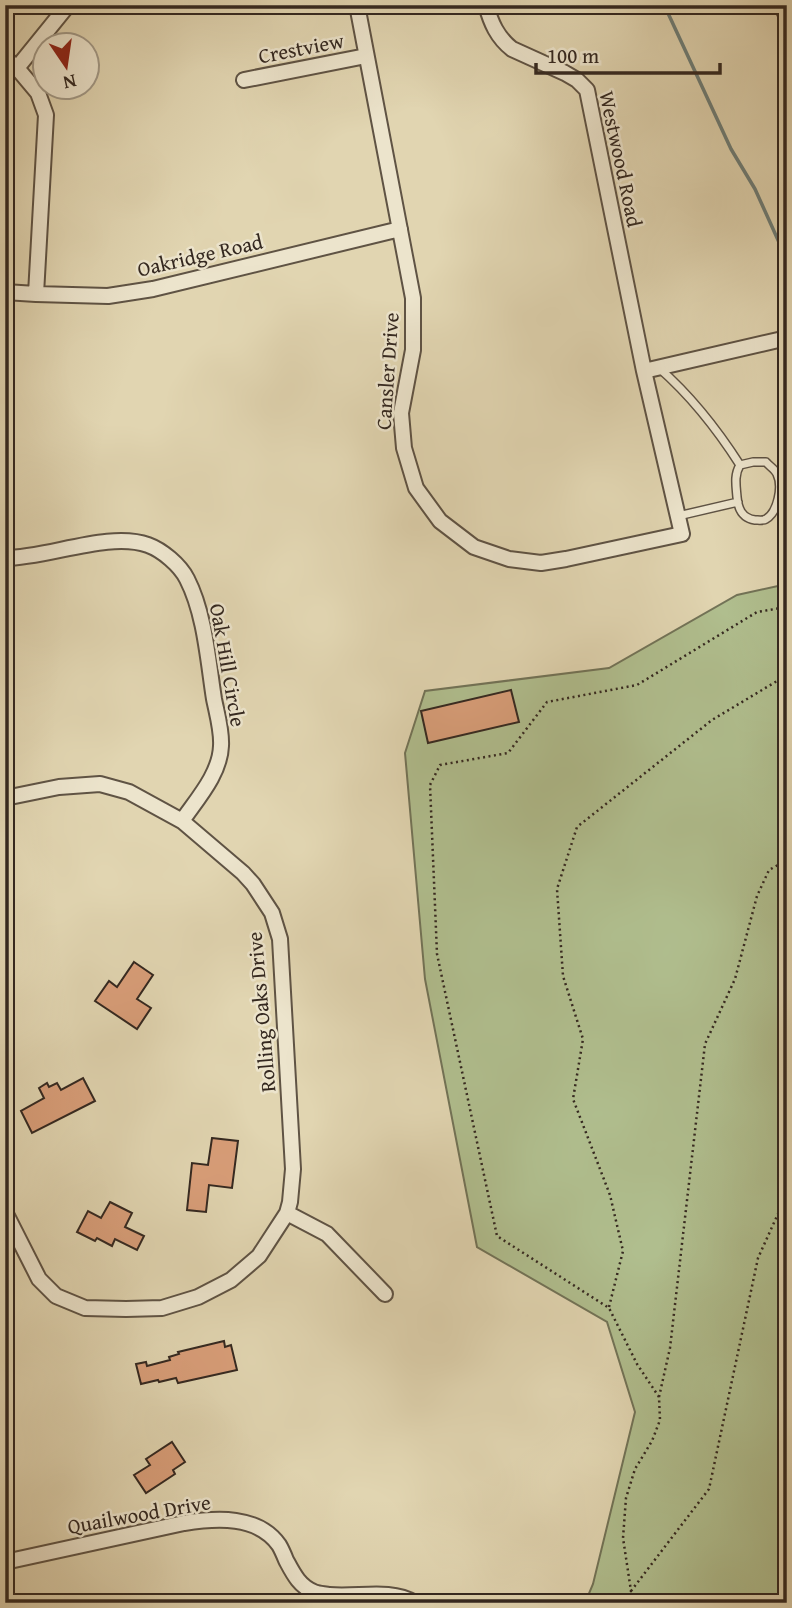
<svg xmlns="http://www.w3.org/2000/svg" width="792" height="1608" viewBox="0 0 792 1608" font-family="'Gentium Book Plus',serif">
<style>
.green{fill:#b0be8e;stroke:#727357;stroke-width:2}
.lines{fill:none;stroke-linecap:round;stroke-linejoin:round}
.stream{stroke:#6e7e78;stroke-width:3.5}
.building{fill:#d99e79;stroke:#342820;stroke-width:2}
.service-casing{stroke:#5f5344;stroke-width:10}
.minor-casing{stroke:#5f5344;stroke-width:18}
.path{stroke:#342820;stroke-width:2.5;stroke-dasharray:2 3.5;stroke-linecap:butt}
.service{stroke:#ece4cc;stroke-width:7}
.minor{stroke:#ece4cc;stroke-width:14}
.labels{text-anchor:middle;dominant-baseline:central;stroke-width:5;stroke-linejoin:round;paint-order:stroke}
.street-label{font-size:21px;fill:#342820;stroke:#ece4cc}
</style>
<rect width="100%" height="100%" fill="#e1d5b1"/>
<filter id="stains"><feTurbulence type="fractalNoise" baseFrequency=".00286" numOctaves="4"/><feColorMatrix values="0 0 0 0 .2 0 0 0 0 .09 0 0 0 0 .02 0 0 0 .5 -.17"/></filter>
<radialGradient id="worn" r=".72"><stop offset=".6" stop-color="#630" stop-opacity="0"/><stop offset="1" stop-color="#630" stop-opacity=".3"/></radialGradient>
<!-- green -->
<path class="green" d="M787 584V1603H585L593 1584 635 1412 607 1322 477 1247 425 979 405 753 425 691 609 668 737 595Z"/>
<g class="lines">
<!-- stream -->
<path class="stream" d="M662 5 667 11 731 149 755 189 787 260"/>
</g>
<!-- building -->
<path class="building" d="M511 690 519 722 428 743 421 711Z
M134 962 153 975 137 999 151 1008 137 1029 95 1001 109 981 117 987Z
M83 1078 95 1101 32 1133 21 1111 44 1098 39 1088 47 1083 49 1087 57 1083 61 1090Z
M212 1138 238 1141 232 1188 209 1185 206 1212 187 1210 192 1163 208 1165Z
M110 1202 132 1213 125 1227 144 1236 137 1250 115 1239 112 1246 97 1238 95 1241 77 1232 88 1211 101 1218Z
M224 1341 225 1347 231 1345 237 1370 178 1383 176 1378 159 1382 158 1380 141 1384 136 1364 146 1362 147 1366 170 1360 169 1357 179 1354 178 1352Z
M172 1442 185 1462 173 1470 175 1474 146 1493 134 1475 150 1465 146 1459Z"/>
<g class="lines">
<!-- service casing -->
<g class="service-casing">
<path id="service" d="M778 5 781 14 787 18
M659 368C691 396 717 429 740 465L753 462H766C769 466 775 469 777 474 783 486 778 512 766 519 763 521 758 520 755 520 742 518 738 509 737 497 736 485 734 475 740 465
M678 516 738 502"/>
</g>
<!-- minor casing -->
<g class="minor-casing">
<path id="minor" d="M357 5 413 298V350L401 413 404 448 416 488 440 521 474 547 509 559 541 563 566 559 682 534 644 371 587 90 577 80 565 73 512 49C497 37 491 23 486 5
M5 58 17 68 38 93 46 115 36 294
M17 68 68 5
M244 80 366 56
M5 292 36 294 108 296 153 289 400 229
M644 371 787 338
M5 558C48 558 109 531 148 545 162 550 180 565 187 579 205 614 208 661 214 699 217 714 222 731 221 746 220 774 197 799 182 821
M5 798 59 787 100 784 129 792 182 821 243 873 253 884 272 913 280 939 293 1169 290 1202 287 1213 259 1256 231 1280 198 1297 162 1308 126 1309 85 1308 56 1296 39 1279 5 1212
M287 1213 327 1234 385 1294
M5 1562 184 1523C216 1518 258 1515 279 1545 282 1550 284 1555 286 1560 293 1573 299 1586 314 1592 318 1594 325 1594 329 1595 358 1598 389 1588 415 1603"/>
</g>
<!-- path -->
<path class="path" d="M609 1307 623 1251 610 1195 573 1099 583 1039 563 976 557 889 577 827 712 720 787 675
M659 1397 670 1348 705 1044 735 979 757 896 769 870 787 860
M631 1591 709 1489 758 1258 787 1194
M618 1603 631 1591 623 1538 626 1498 635 1469 652 1441 660 1420 659 1397 637 1364 609 1308 497 1236 437 954 430 785 440 765 508 753 547 702 637 685 757 612 787 607"/>
<!-- service -->
<use href="#service" class="service"/>
<!-- minor -->
<use href="#minor" class="minor"/>
</g>
<g class="labels">
<!-- street labels -->
<g class="street-label">
<text transform="translate(301 48) rotate(-11)">Crestview</text>
<text transform="translate(621 159) rotate(78)">Westwood Road</text>
<text transform="translate(200 255) rotate(-13)">Oakridge Road</text>
<text transform="translate(387 371) rotate(-86)">Cansler Drive</text>
<text transform="translate(228 665) rotate(80)">Oak Hill Circle</text>
<text transform="translate(261 1012) rotate(-95)">Rolling Oaks Drive</text>
<text transform="translate(139 1514) rotate(-10)">Quailwood Drive</text>
</g>
</g>
<!-- margin -->
<rect width="792" height="1608" fill="none" stroke="#e1d5b1" stroke-width="28"/>
<rect x="7" y="7" width="778" height="1594" fill="none" stroke="#342820" stroke-width="3.5"/>
<rect x="14" y="14" width="764" height="1580" fill="none" stroke="#342820" stroke-width="2"/>
<!-- north arrow -->
<g transform="translate(66 66) rotate(167)"><circle r="33" fill="#ece4cc" stroke="#a29987" stroke-width="2"/>
<path d="M0-5L12 26L0 18L-12 26Z" fill="#8f2418"/>
<text y="-10" font-size="19" font-weight="bold" text-anchor="middle" fill="#342820">N</text>
</g>
<!-- scale -->
<path d="M536 63v10h184v-10" fill="none" stroke="#342820" stroke-width="3.5"/>
<text x="547" y="63" font-size="21" fill="#342820" stroke="#ece4cc" stroke-width="5" paint-order="stroke">100 m</text>
<rect width="100%" height="100%" filter="url(#stains)"/>
<rect width="100%" height="100%" fill="url(#worn)"/>
</svg>
